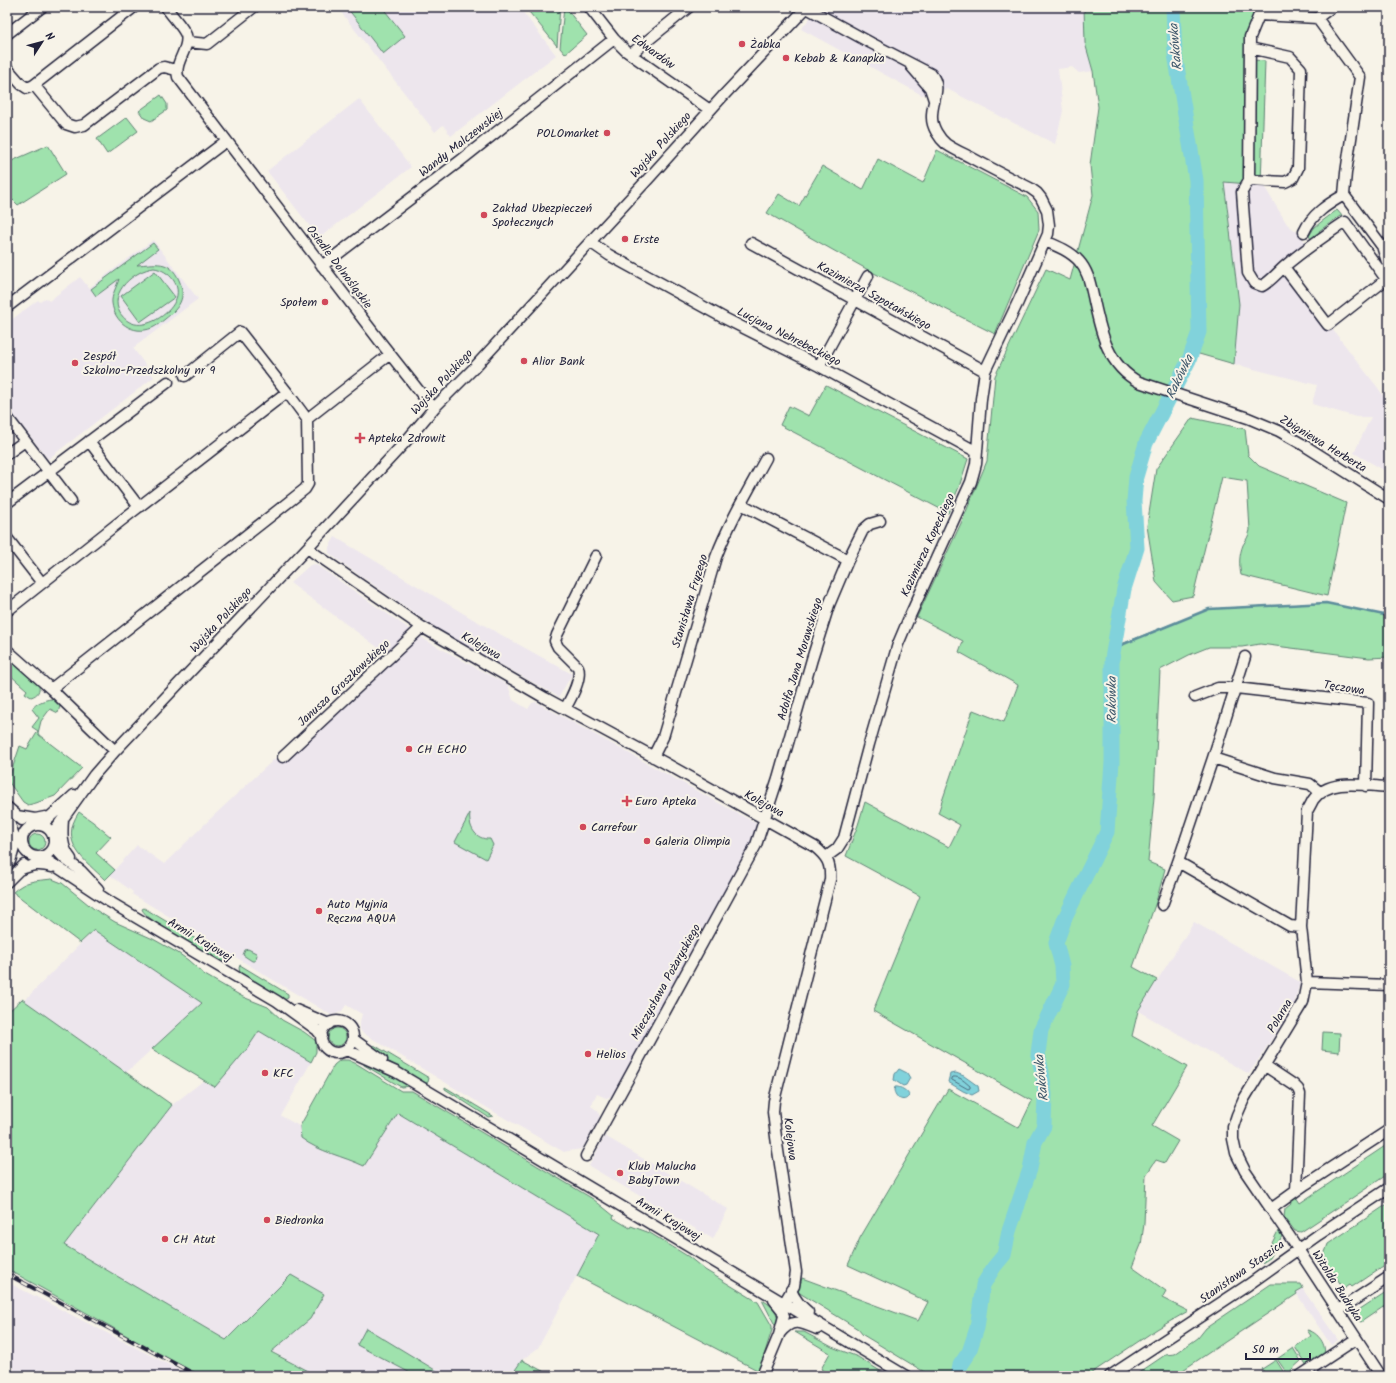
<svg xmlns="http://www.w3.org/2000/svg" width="1396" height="1383" viewBox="0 0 1396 1383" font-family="Kalam,sans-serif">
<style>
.built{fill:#ede6ed}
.green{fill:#9fe2ad;stroke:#608274;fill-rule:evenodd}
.water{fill:#81d2db;stroke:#5b8c9b}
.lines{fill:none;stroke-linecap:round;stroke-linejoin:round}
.shore{stroke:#48687b;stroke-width:1}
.stream{stroke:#5b8c9b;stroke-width:2.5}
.river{stroke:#81d2db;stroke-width:15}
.minor-casing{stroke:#22223b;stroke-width:13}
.minor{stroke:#f7f3e8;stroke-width:10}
.rail-casing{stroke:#22223b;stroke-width:4}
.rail{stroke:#f7f3e8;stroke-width:2.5;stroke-dasharray:8;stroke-linecap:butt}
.poi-dot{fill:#d1495b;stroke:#f7f3e8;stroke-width:1.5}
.labels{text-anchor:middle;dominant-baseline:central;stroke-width:4;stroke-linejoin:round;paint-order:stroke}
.poi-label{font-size:12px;fill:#22223b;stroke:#f7f3e8;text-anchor:start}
.street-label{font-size:12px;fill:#22223b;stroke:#f7f3e8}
.water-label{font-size:13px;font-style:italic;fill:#3e576b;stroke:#f7f3e8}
</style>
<rect width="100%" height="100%" fill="#f7f3e8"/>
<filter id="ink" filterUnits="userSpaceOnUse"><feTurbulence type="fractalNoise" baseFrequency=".025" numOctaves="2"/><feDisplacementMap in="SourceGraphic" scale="8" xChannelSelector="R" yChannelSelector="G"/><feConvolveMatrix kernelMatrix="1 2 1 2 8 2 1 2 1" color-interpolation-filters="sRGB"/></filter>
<g filter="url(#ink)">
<!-- built -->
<path class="built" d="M337 7H519L556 55 451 136 443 125 435 132Z
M819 7H909L916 10 917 7H1084L1085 43 1093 71 1079 73 1072 67 1058 69 1063 111 1055 144 947 89 922 95 801 29Z
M359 99 411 167 319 238 267 171Z
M1224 182 1264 186 1287 224 1297 232 1307 244 1281 263 1378 388 1389 404V473L1354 453 1371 417H1356L1312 404 1317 385 1234 364 1239 304Z
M153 240 198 299 133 348 154 377 48 459 7 406V323L38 300 40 302 46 298 49 301 80 277 89 288Z
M335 537 471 618 572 674 559 697 439 630 342 563 329 553V547Z
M315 564 427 641 508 685 513 700 528 709 532 703 536 702 757 824 753 843 612 1096 606 1098 597 1094 591 1106 598 1111 600 1117 582 1149 568 1151 564 1152 496 1113 363 1033 360 1030V1022L362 1014 346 1005 342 1011 336 1014 331 1015 132 894 133 892 110 875 137 845 164 864 209 820 387 654 290 583 310 565Z
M1194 922 1300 982 1294 1005 1249 1074 1138 1011Z
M94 930 202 1003 66 1128 7 1018Z
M259 1031 311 1062 281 1116 353 1156 364 1166 398 1113 599 1234 538 1348 522 1360 511 1376H445L366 1328 358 1345 416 1376H317L271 1351 310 1319 291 1275 226 1340 64 1245 172 1105 203 1081 215 1087 247 1049Z
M605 1136 728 1209 713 1239 589 1166Z
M7 1282 191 1376H7Z
M1302 1288 1338 1340 1331 1345 1296 1293Z"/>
<!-- green -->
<path class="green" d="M351 7H382L405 36 383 54 348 9Z
M525 7H560L557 46Z
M564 7H565L587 35 565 54 560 48Z
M1084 7H1256L1254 60 1265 61 1261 185 1224 182 1239 304 1234 364 1192 352 1146 443 1136 477 1134 501 1137 548 1124 589 1114 647 1209 609 1326 603 1389 616V657L1369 658 1260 644 1242 647H1209L1189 655 1160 670 1154 797 1148 862 1165 869 1156 902 1133 967 1157 980 1138 1011 1132 1036 1187 1067 1152 1126 1178 1141 1165 1163 1156 1160 1146 1175 1144 1224 1141 1245 1132 1267 1166 1291 1162 1298 1188 1311 1157 1329 1087 1376H931L863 1335 858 1329 798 1292 802 1278 918 1321 928 1302 848 1265 860 1238 948 1089 1019 1128 1032 1101 873 1011 920 896 846 856 858 825 865 802 949 847 960 825 938 813 973 710 1004 722 1018 685 959 652 963 641 917 617 963 519 987 461 995 376 1046 269 1070 280 1093 195 1090 165 1098 107 1093 71 1085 43Z
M161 95 167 104V110L151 121 144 118 139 111Z
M127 117 138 131 107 154 97 139Z
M48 145 66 174 18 205 13 200 7 205V163Z
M937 150 1027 197 1038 211 1039 230 995 334 870 271 767 213 779 194 799 206 822 166 863 190 878 159 923 183Z
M1337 210 1343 217 1340 216 1319 231 1320 233 1311 239 1309 236 1314 228 1321 222Z
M153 243 158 249 137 265C155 264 170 259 179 280 187 298 179 308 165 319 161 322 157 326 152 328 133 336 114 322 112 303 111 296 117 286 119 279L96 296 91 289ZM154 268C169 270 183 286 175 301 169 315 146 329 132 323 126 321 123 317 120 313 108 292 135 270 154 268Z
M155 271 175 297 140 322 121 296Z
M826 385 968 459 959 487 948 513 780 425 789 406 809 416Z
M1192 418 1245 429 1248 455 1259 466 1346 503 1327 596 1241 575C1239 565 1239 555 1243 545 1246 540 1249 536 1250 530L1247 481 1222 477 1193 596 1172 600 1156 582 1147 526 1156 469Z
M12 660 39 684C40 691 38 695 31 697L25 693 27 690 9 674 7 675V661Z
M51 699 56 700 59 703 60 706 58 713 50 709 41 721 38 733 39 735 82 768 55 796 36 803 28 805 23 802 8 781 20 746 27 749 38 731 32 727 39 718 32 709C36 703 44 700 51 699Z
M79 812 93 822 111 837 96 853 115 870 105 880C85 860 58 843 79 812Z
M470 813C468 826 475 840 490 839L493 845 486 859 455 842Z
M29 842a8 8 0 1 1 16 0a8 8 0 1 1-16 0Z
M52 879 62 883 94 909 115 922 153 939 178 953 188 960 205 975 243 997 268 1007 282 1020 304 1032 316 1041V1052L311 1062 259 1031 247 1049 215 1087 152 1049 202 1003 94 930 80 943 13 892C26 880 35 881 52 879Z
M144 908 231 960 227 963H224C211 957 144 920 142 909Z
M248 949 256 953 257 955 255 961H252L243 955 245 950Z
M240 965 288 994V998L284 1000 240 973 239 968Z
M22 999 172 1105 64 1245 226 1340 291 1275 324 1294 310 1319 271 1352 317 1376H197L94 1317 7 1269V1013Z
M328 1037a9 9 0 1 1 18 0a9 9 0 1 1-18 0Z
M1323 1032 1340 1033 1339 1052 1322 1050Z
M374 1045 429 1078 428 1082 425 1084 386 1060 371 1049Z
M340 1060H348L357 1064 401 1091H412L593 1199 614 1216 613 1218 630 1228 631 1226 650 1233 689 1257 705 1270 758 1302 772 1326V1330L759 1371 577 1276 599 1234 398 1113 364 1166C343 1156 319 1152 301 1138L300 1126 334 1065Z
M364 1061 411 1086 401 1087 364 1065Z
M445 1087 493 1116 488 1117 445 1089Z
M1389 1135V1146L1385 1176 1301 1232 1295 1231 1284 1217 1285 1209 1291 1204 1290 1202 1296 1197 1300 1203 1388 1144 1385 1138Z
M1389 1203V1262L1352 1287 1350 1285 1344 1289 1323 1258 1328 1244Z
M1278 1231 1282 1236 1270 1258 1262 1263Z
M1271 1284H1301L1303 1288 1296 1292 1297 1294 1183 1370 1187 1376H1134L1165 1355 1175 1354 1198 1338 1206 1328Z
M1389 1290V1303L1361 1322 1359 1321 1354 1313Z
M762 1300C773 1306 781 1314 776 1327Z
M366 1328 445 1376H416L357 1345Z
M1307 1330C1318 1332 1327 1345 1324 1355L1307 1366 1295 1347 1311 1336Z
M795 1332H804L832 1347 858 1357 888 1376H831L821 1369 830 1353Z
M1293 1348 1301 1361 1291 1370 1294 1375 1289 1376 1277 1359Z
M522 1360 552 1376H511Z
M1276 1360 1286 1376H1267L1262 1369Z"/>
<!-- water -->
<path class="water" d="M899 1069 907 1073 910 1078 906 1085 903 1086 894 1080 895 1074Z
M956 1073 964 1076 978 1086 979 1091 972 1095 963 1091 948 1082 950 1074Z
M895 1087C900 1086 909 1092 909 1096 903 1104 895 1097 894 1090Z"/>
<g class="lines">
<!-- shore -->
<path class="shore" d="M953 1077C960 1076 965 1082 970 1086V1088L968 1089 952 1080Z"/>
<!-- stream -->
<path class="stream" d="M1114 648 1209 609 1326 603 1389 616"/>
<!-- river -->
<path class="river" d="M958 1376 960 1365 969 1352 977 1328 983 1285 994 1267 1004 1255 1009 1231 1030 1169 1035 1142 1044 1126 1045 1094 1042 1072 1038 1054 1041 1030 1063 984 1062 966 1056 943 1065 918 1107 832 1112 762V659L1124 589 1137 548 1134 501 1136 477 1146 443 1189 360 1199 332 1196 180 1175 54 1173 7"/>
<!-- minor casing -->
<g class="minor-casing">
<path id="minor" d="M166 7C171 15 183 27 186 35 190 49 174 61 178 77L382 344 423 396 434 408
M589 7 614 39 626 51 710 110
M807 8 871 43 931 74C943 88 931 101 932 118 932 127 939 138 946 144 953 149 962 153 970 157 990 168 1010 178 1030 188L1037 193 1041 198 1047 210 1049 225 1048 234 1018 302 985 371 981 399 976 464 971 482 909 618 898 644 869 744 844 838 837 849 826 857
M1317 18 1332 7
M7 34 42 7
M187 42 207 44 254 7
M631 54 689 7
M911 66 930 88 934 100
M7 68 21 84 27 88 34 85 134 7
M34 85 66 124 75 127 84 125 159 68 164 67 176 70
M1249 180 1285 182 1293 178 1298 168 1301 69 1290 57 1250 48
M1304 232C1312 214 1328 204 1344 195
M1045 241C1057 246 1070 251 1079 261 1088 271 1090 283 1093 296 1100 328 1106 365 1139 382L1248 418 1279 431 1302 444 1389 499
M590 242 609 255 724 318 819 366 977 452
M751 243 985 371
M322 266 460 161 614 39
M1284 267 1328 325 1389 277
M1386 279 1345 222C1324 236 1304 250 1285 266 1277 273 1271 281 1262 286L1254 283 1248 273 1242 192 1249 180 1250 37 1259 15 1317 18 1360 77 1346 173 1344 195 1382 246 1389 268
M7 307 226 141
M819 366 868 276
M185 376 240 332 287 392
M7 417 71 501
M89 441 139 507
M7 454 25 441
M7 503 168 382
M741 504 848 560
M7 538 42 583
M308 547 314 553 422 627 545 698 665 763 815 847C827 857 831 863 830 880L774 1101 773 1112 776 1137 796 1272 794 1286 784 1303
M7 611 122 520 287 392 307 419
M7 650 51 689 115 751
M51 689 305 489 308 484 307 419 390 354
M1195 697 1218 688H1236L1368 703 1366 786
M565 709C571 698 582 679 578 667L558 647 555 641 557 635 596 556
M283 757 422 627
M653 757 663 737 716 557C729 523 748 491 766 458
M1213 758 1275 778 1310 784 1321 793
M7 807 22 820
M17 816 35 819 45 817
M63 819C62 833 61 847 71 859
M9 823C17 840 16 844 10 861
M22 841a16 16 0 1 1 32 0a16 16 0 1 1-32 0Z
M41 825 74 795
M52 834 94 775 115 751 308 547 407 440 434 408 473 369 649 178 723 96 807 7
M53 846 65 859 81 871 98 889
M42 857 110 902 277 1001 317 1030 322 1036
M1178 862 1290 926 1301 927
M19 870C32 865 38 863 52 867
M7 882 24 865
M1162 905 1178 862 1213 758 1245 657
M1307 982 1389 985
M296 1010 329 1024
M321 1037a16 16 0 1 1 32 0a16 16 0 1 1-32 0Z
M353 1039 382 1060
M347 1050 396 1072 906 1376
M1264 1065 1294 1085 1298 1089 1300 1094 1296 1191 1271 1209
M586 1156 756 845 778 778 812 659 829 605 848 560 863 530 870 524 880 521
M1296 1191 1306 1184 1389 1130
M791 1290C795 1300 800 1305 808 1312
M1339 1310 1389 1277
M780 1333C792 1318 800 1322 817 1329
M762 1376 779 1335 784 1316 782 1310 774 1300
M1110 1376 1248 1285 1318 1235 1389 1188
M1300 1376 1356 1339
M1381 1376 1290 1237 1245 1171 1236 1153 1233 1139V1127L1237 1115 1244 1099 1303 1002 1307 982 1301 927 1307 811C1309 808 1311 804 1313 800 1329 777 1365 786 1389 787"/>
</g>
<!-- minor -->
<use href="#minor" class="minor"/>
<!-- rail casing -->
<g class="rail-casing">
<path id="rail" d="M7 1274 198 1376"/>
</g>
<!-- rail -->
<use href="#rail" class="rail"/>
</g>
</g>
<!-- markers -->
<g class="poi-dot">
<circle cx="742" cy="44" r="4"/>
<circle cx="786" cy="58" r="4"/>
<circle cx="607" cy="133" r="4"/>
<circle cx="484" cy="215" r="4"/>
<circle cx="625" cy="239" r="4"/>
<circle cx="325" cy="302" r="4"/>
<circle cx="524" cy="361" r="4"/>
<circle cx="75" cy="363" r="4"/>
<path d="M358 432h4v4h4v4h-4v4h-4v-4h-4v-4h4z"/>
<circle cx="409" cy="749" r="4"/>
<path d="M625 795h4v4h4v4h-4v4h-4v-4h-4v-4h4z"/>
<circle cx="583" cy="827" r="4"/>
<circle cx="647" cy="841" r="4"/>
<circle cx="319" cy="911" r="4"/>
<circle cx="588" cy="1054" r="4"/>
<circle cx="265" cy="1073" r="4"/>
<circle cx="620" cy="1173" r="4"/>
<circle cx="267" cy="1220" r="4"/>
<circle cx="165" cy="1239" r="4"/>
</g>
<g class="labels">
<!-- poi labels -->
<g class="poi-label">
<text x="750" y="44">Żabka</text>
<text x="794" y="58">Kebab &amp; Kanapka</text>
<text x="599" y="133" text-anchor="end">POLOmarket</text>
<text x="492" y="208">Zakład Ubezpieczeń<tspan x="492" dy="14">Społecznych</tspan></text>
<text x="633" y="239">Erste</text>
<text x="317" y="302" text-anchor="end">Społem</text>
<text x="83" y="356">Zespół<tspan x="83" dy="14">Szkolno-Przedszkolny nr 9</tspan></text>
<text x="532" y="361">Alior Bank</text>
<text x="368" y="438">Apteka Zdrowit</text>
<text x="417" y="749">CH ECHO</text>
<text x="635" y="801">Euro Apteka</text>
<text x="591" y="827">Carrefour</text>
<text x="655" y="841">Galeria Olimpia</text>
<text x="327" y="904">Auto Myjnia<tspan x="327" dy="14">Ręczna AQUA</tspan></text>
<text x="596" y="1054">Helios</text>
<text x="273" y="1073">KFC</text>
<text x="628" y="1166">Klub Malucha<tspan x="628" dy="14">BabyTown</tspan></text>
<text x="275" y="1220">Biedronka</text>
<text x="173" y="1239">CH Atut</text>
</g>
<!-- street labels -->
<g class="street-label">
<text transform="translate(653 52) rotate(36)">Edwardów</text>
<text transform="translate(461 143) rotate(-38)">Wandy Malczewskiej</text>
<text transform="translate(661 145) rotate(-48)">Wojska Polskiego</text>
<text transform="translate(339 267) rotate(53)">Osiedle Dolnośląskie</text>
<text transform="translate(874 296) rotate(29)">Kazimierza Szpotańskiego</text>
<text transform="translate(789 337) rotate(27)">Lucjana Nehrebeckiego</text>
<text transform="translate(442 382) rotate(-47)">Wojska Polskiego</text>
<text transform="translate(1323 444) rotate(31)">Zbigniewa Herberta</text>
<text transform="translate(928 545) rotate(-65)">Kazimierza Kopeckiego</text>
<text transform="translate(690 601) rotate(-73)">Stanisława Fryzego</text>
<text transform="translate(221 620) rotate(-47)">Wojska Polskiego</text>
<text transform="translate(481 646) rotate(30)">Kolejowa</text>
<text transform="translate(800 659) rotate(-73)">Adolfa Jana Morawskiego</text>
<text transform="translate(344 683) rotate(-43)">Janusza Groszkowskiego</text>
<text transform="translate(1344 688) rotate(9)">Tęczowa</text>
<text transform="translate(764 804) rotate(29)">Kolejowa</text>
<text transform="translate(200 940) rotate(31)">Armii Krajowej</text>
<text transform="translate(666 982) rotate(-61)">Mieczysława Pożaryskiego</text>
<text transform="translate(1280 1016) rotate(-59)">Polarna</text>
<text transform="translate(790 1139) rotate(83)">Kolejowa</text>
<text transform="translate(668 1219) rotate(31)">Armii Krajowej</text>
<text transform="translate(1242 1272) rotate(-35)">Stanisława Staszica</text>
<text transform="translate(1337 1286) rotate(57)">Witolda Budryka</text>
</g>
<!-- water labels -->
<g class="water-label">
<text transform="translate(1176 47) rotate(-95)">Rakówka</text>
<text transform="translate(1180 377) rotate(-64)">Rakówka</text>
<text transform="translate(1112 700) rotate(-90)">Rakówka</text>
<text transform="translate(1042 1078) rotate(-96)">Rakówka</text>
</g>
</g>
<!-- margin -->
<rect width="1396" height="1383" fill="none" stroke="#f7f3e8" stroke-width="24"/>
<rect x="12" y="12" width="1372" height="1359" fill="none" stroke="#22223b" stroke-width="1.5" filter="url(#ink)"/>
<!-- north arrow -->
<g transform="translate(42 42) rotate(54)" stroke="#f7f3e8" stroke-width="3" paint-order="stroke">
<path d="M0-3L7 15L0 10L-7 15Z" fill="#22223b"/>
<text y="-6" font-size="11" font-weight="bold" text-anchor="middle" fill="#22223b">N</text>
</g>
<!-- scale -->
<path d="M1246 1353v6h64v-6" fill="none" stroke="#22223b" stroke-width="2"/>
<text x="1252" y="1353" font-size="12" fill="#22223b" stroke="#f7f3e8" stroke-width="3" paint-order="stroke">50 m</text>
</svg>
